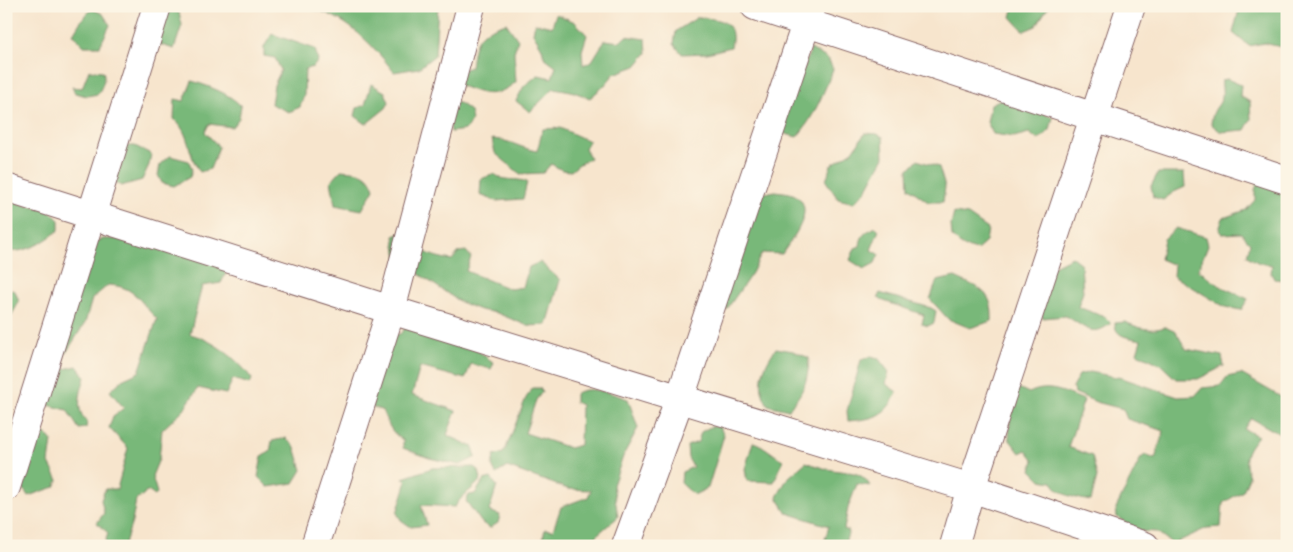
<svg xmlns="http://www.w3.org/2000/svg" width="1293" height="552" viewBox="0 0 1293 552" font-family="Kalam,sans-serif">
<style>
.forest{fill:#78b879;stroke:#616c52}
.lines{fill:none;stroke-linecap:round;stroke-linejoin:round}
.minor-casing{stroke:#876464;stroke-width:30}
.minor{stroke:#fff;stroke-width:28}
</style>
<rect width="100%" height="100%" fill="#fcf5e5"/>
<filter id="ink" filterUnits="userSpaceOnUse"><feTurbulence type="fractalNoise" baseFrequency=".02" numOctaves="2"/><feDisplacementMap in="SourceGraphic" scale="10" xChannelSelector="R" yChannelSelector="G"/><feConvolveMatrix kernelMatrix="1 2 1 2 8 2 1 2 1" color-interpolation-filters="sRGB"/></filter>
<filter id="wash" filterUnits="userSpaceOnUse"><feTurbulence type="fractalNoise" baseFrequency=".0096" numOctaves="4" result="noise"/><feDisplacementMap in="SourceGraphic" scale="20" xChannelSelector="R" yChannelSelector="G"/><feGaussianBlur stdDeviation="1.12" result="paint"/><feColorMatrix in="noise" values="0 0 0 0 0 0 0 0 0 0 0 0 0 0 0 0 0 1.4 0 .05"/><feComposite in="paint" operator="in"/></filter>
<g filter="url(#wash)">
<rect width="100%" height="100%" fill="#f7e5cd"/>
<!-- forest -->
<path class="forest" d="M155 6H170L169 11 179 12 182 25 174 49 152 42Z
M300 6H438L435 55 419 68 394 72C375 48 353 23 323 12 315 9 307 10 300 6Z
M1014 6H1049L1036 26 1024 31 1011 17Z
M1240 6H1287V45L1281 47 1264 43 1249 46 1233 33Z
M92 9 103 14 110 25 100 46H84L73 34 82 19Z
M556 14 575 22 587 35 582 51 583 65 592 61 605 40 620 42 626 36 646 39 647 53 636 66 614 74 604 86 590 98 571 91 554 88 530 112 516 101 524 86 538 75 552 78 556 66 544 57 542 48 533 33 535 23 552 27Z
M698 17C719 20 737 19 731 47L707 53 682 54 674 44 676 31Z
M506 23 518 40 514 52 516 82C493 100 483 94 458 85L459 71 471 67C475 36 477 33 506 23Z
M272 34 315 49 318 61 313 67 305 69 304 95 300 107 289 112 271 104 274 85 281 70 275 58 264 56V47Z
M811 49 828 59 833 69C824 92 814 118 797 137L778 132Z
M89 70 103 71C106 79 102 87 98 94L87 96 75 93 72 87 82 88Z
M1227 79 1241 85 1240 96 1250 102 1251 119 1245 130 1221 132 1211 124C1213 106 1219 108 1222 97 1223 91 1221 85 1222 80Z
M192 81C208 86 229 93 241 106L239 118 232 127 209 124 205 132 219 147 210 169 200 172C187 154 191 134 174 119L175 99 184 101Z
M371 84 385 92 389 102 386 108 366 124 355 116 357 108 365 105Z
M1003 98 1053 117 1050 130 1038 140 1029 133 1014 137 993 134 987 122 991 104Z
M446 99 461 104 470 111 472 120 465 130 451 132Z
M560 128 589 141 585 148 590 158 578 165 571 171 562 170 551 164 543 173 520 174 495 153 492 139C511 140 519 148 537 151L543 129Z
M865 133 877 134 883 137 884 157 866 190 854 203 838 199 826 181 831 165 853 151Z
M119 146H135L151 154 149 165 142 180 121 186 102 173Z
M170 156 189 161 192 170 190 177 174 186 162 183 158 175 160 165Z
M917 160 939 167 945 187 943 202H928L909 188 908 170Z
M341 170C358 172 368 170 374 189L362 210 335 205 331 181Z
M1158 173H1184L1185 187 1174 192 1163 200 1153 197 1151 186Z
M494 174C507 183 514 177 527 182L523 199 496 201 480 195 481 179Z
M1258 182 1287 195V228L1284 229 1287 233V265L1284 280 1274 279 1271 273 1272 265 1259 263 1247 256 1250 243 1241 233 1222 234 1219 230 1223 218 1246 210 1255 200V190Z
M775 191C781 192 790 192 795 195 818 209 791 240 782 254L762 253 752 273 727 309H707L755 195Z
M6 200 49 210 59 220V230C45 242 24 254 6 251Z
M954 213 968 215 988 229 986 242 977 250 963 246 952 237 951 225Z
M876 227 879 230 871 250 879 254 875 263 864 269 850 260 855 248 860 246C861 235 865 232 876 227Z
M1176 228 1206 237 1208 245 1198 270 1220 286 1248 299 1241 310 1225 307 1173 276 1174 265 1160 259 1164 239Z
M406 231C420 252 428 256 452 260L459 252 466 251 471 257 466 271 510 289 523 287 529 267 540 262 560 280 547 325 528 326 497 313 480 310 460 302 397 259 394 236Z
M103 239H132L218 260 226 273 221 283 202 286 190 334C213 340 238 359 252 379L250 384 233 379 226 394 198 388 184 409 162 430 159 459 152 476 157 493 155 496 148 491 136 500 132 522 124 546H104L108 533 97 523 104 513 101 500 105 489H117L128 448 109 428 113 416 124 408 110 391 122 380 139 372 157 319C139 302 136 286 108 285L92 299 85 323 64 356V369L77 366 85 377C81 392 74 409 87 422L86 428 79 429 67 410 48 405 40 390 84 247Z
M1072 257 1081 264 1083 292 1078 307 1105 317 1111 323C1092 339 1084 326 1066 316L1042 318 1044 271Z
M955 277C980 289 993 290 992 321L970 328 948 319 930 299 937 281Z
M8 289 15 291 19 302 6 325V291Z
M880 293 931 308 936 311 934 323 928 326 922 324 924 315 881 300 878 297Z
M1125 322C1139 328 1150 332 1165 327L1176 332 1186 349 1222 356 1224 366 1198 379H1176L1160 364 1137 353 1141 340C1129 337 1115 338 1115 323Z
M409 324 472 346 494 363 491 369 471 364 465 379 420 367 412 395 456 411 447 435 473 447 476 457 460 465 429 458 403 448V440C391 433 387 422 382 410L356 403 347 389 377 337 400 334Z
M776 348 793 351 809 358C808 382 803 393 788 410L768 405C755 384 763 367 776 348Z
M871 356 878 358 889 372 886 384 897 392C886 417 873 419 848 421L847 411 861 360Z
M1090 372 1122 378 1178 397 1195 396 1202 388 1220 386 1227 377 1241 374 1281 397 1287 386V438L1251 418 1244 429 1258 436C1245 452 1243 457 1249 477L1243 491 1223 503 1221 527 1207 528 1173 544 1157 532 1138 531 1117 517 1116 508 1141 458 1145 455 1155 459 1164 431 1127 419 1123 409 1096 402 1075 393 1072 388 1079 375Z
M1012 385 1029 393C1049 383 1065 393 1084 400L1068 447 1092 456 1097 477 1091 501C1076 498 1060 496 1052 482L1041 480 1031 470 1034 460 1026 450 1020 453 1009 439 1010 421 994 406Z
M533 388H540L542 392 536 400 525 433 570 448 580 445 581 405 575 402V394C589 384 613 394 628 399L638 428 624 454 613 485 618 517 599 533 590 546H555L543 538 545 529 553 530 561 507 588 497 591 490 568 489 507 467 496 474 492 466 494 456 503 453 506 448 526 398Z
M719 426 724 435 708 488 694 495 681 483 682 472 693 467 688 458 687 446 698 442 701 432 710 427Z
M38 431 47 435 52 441 49 463 58 480 55 487 28 496 18 480Z
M286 438 295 447 302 470 294 483 268 487 258 477 262 456 270 452 272 441Z
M753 442C764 445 773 455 783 460L774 482 747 481 745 469Z
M806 462C814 465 824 469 833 470 849 473 861 470 870 486L857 484 848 508 844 529 849 531 844 546H823L829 526 787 513 777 497 787 479Z
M474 467 479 471 481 479C473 490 461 495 455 507L421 505 427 525 411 527 401 520 397 513 407 481 403 478 432 468Z
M491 478 497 486 489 511 500 515 498 523 490 528 482 523 466 501 469 495 475 494 484 480Z"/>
</g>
<g filter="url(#ink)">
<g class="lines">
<!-- minor casing -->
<g class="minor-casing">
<path id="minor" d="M755 6 1287 180
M6 188 391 310 971 488 1145 546
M6 487 157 6
M315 546 391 310 471 6
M626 546 680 398 812 6
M954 546 971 488 1131 6"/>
</g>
<!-- minor -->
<use href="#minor" class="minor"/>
</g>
</g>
<!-- margin -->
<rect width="1293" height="552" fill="none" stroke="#fcf5e5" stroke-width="25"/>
</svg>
